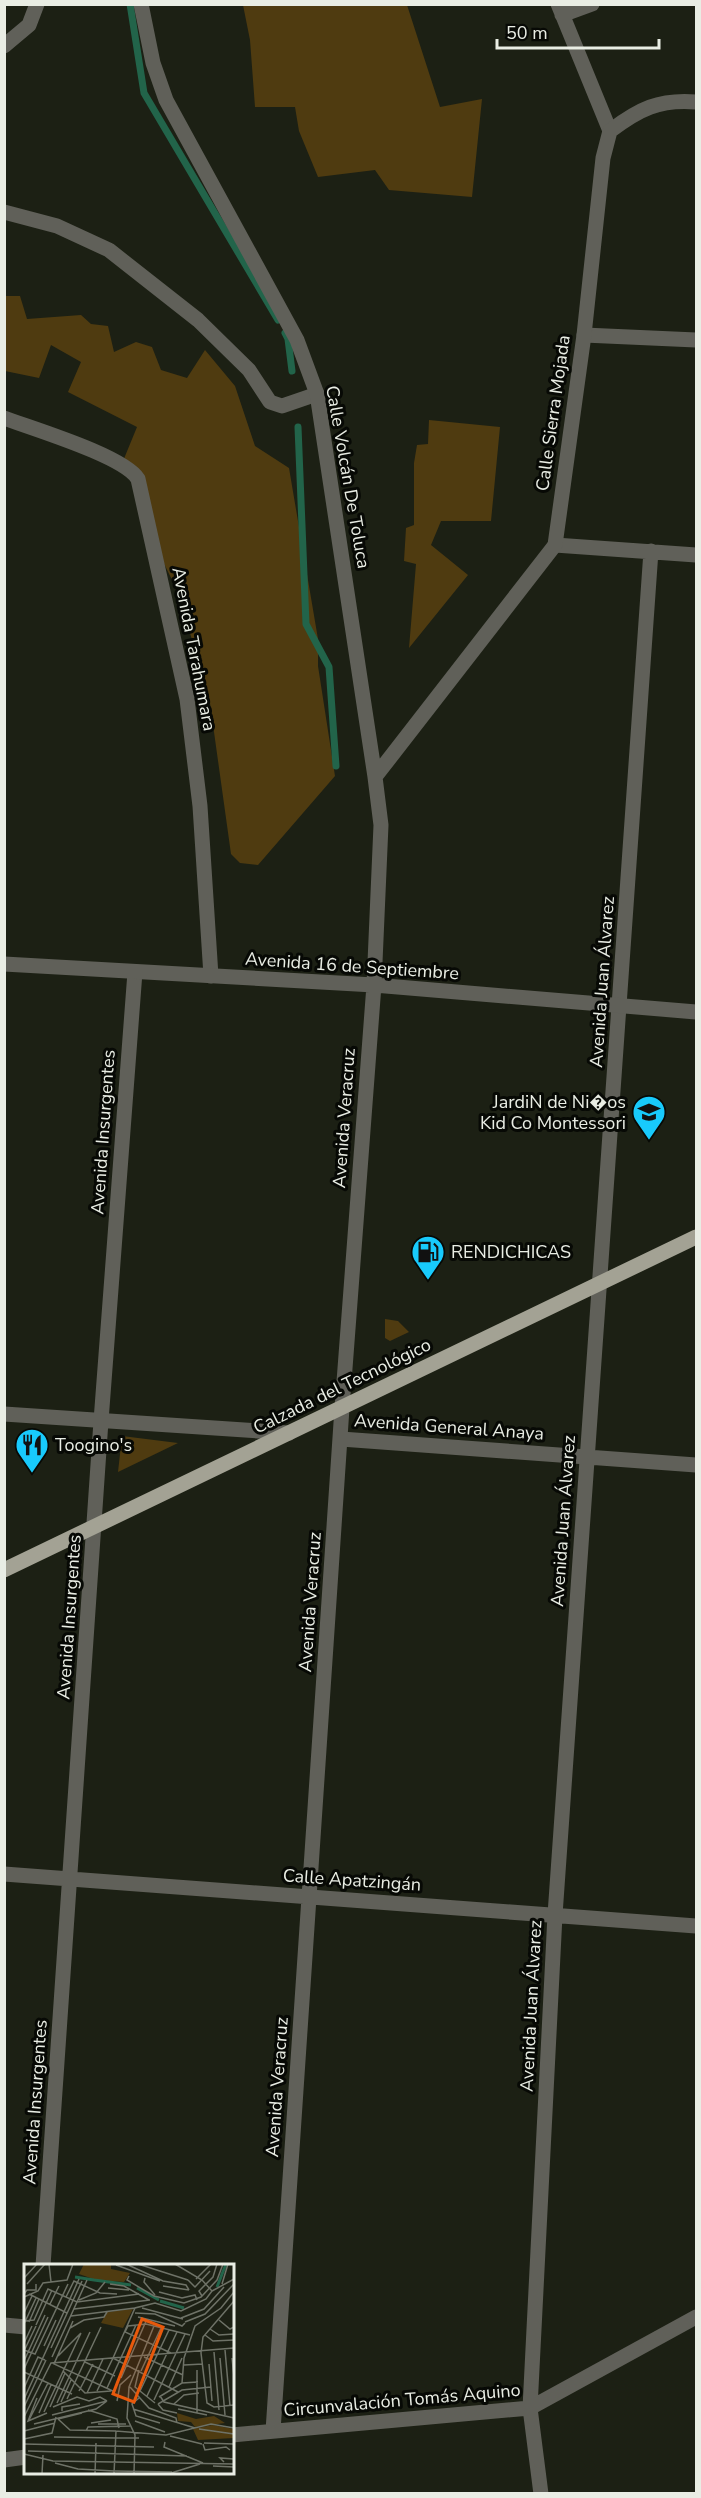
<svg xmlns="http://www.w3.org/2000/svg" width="701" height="2498" viewBox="0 0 701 2498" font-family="'Nunito Sans',sans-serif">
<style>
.green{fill:#4f3b10}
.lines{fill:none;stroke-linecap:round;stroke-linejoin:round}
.stream{stroke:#22644a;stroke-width:7}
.minor{stroke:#606059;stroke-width:15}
.tertiary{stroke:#606059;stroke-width:15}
.primary{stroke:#a3a294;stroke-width:15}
.labels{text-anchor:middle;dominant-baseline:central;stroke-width:6;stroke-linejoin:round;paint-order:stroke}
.street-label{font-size:18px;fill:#e9ede4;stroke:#070905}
.poi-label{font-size:18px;fill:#e9ede4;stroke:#070905;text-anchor:start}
.inset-river{fill:none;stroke:#22644a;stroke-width:3}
.inset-road{fill:none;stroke:#6e7267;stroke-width:1.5}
.view{fill:#e8590c;fill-opacity:0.15;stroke:#e8590c;stroke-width:3}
.inset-edge{fill:none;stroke:#e9ede4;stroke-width:3}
</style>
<rect width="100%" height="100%" fill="#1c2014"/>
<!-- green -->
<path class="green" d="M243 5H407L440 107 482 99 472 197 389 190 375 170 318 177 299 131 295 107H255L250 40Z
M5 296H20L27 319 81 315 91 324 108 326 114 352 136 342 152 347 161 370 187 378 205 350 235 386 255 446 289 468 318 639V666L335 776 258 865 240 863 231 854 209 696 177 590 140 515 131 471 121 466 137 427 68 392 81 362 51 345 39 378 5 371Z
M429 420 500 427 491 521H441L431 545 468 575 409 648 416 564 404 561 406 528 414 525V463L417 445 428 444Z
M385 1319 398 1321 409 1332 390 1341 385 1338Z
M122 1436 178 1443 118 1472Z"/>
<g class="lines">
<!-- stream -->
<path class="stream" d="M130 4 144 93 278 320
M285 333 288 339 292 371
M298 427 306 624 329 667 336 766"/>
<!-- minor -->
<path class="minor" d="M558 4 610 131
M562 15 592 4
M4 46 29 25 37 4
M4 212 57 226 109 250 198 320 249 370 270 402 282 406 317 394
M584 335 696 340
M4 418C33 429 124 456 138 479L187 699 200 806 211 976
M555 545 696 555
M4 1414 289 1433
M341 1439 696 1465
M4 1874 696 1926
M43 2266 101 1421 135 972
M4 2325 26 2327
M273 2431 342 1408
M232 2435 530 2408 696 2317
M4 2460 26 2457
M541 2494 530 2408 555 1915 651 551"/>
<!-- tertiary -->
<path class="tertiary" d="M141 4 153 63 166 100 297 340 317 394 375 777 381 825 374 985 342 1408
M375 777 555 545 584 335 603 158 610 131C639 109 659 99 696 102
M4 964 374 985 696 1012"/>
<!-- primary -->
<path class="primary" d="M4 1570 696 1237"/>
</g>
<!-- icons -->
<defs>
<g id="school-pin" transform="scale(1.725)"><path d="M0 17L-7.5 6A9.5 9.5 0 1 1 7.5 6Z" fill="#18cafc" stroke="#070905"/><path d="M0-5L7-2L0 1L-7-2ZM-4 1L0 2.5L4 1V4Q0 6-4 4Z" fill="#111"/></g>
<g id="fuel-pin" transform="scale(1.725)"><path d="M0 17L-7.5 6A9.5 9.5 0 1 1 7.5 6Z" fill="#18cafc" stroke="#070905"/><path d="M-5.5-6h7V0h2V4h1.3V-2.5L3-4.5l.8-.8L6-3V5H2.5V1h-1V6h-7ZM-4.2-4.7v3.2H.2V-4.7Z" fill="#111"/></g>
<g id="restaurant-pin" transform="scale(1.725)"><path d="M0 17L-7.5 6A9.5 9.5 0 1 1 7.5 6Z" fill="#18cafc" stroke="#070905"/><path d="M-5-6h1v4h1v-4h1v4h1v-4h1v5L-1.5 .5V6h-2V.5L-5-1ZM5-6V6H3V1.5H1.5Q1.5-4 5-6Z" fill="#111"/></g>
</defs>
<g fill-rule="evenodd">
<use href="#school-pin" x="649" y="1112"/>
<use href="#fuel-pin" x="428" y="1252"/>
<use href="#restaurant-pin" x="32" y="1445"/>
</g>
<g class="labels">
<!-- street labels -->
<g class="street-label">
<text transform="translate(553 413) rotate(-82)">Calle Sierra Mojada</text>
<text transform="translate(348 477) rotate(80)">Calle Volcán De Toluca</text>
<text transform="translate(194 649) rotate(79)">Avenida Tarahumara</text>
<text transform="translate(352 966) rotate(4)">Avenida 16 de Septiembre</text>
<text transform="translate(602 982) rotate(-86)">Avenida Juan Álvarez</text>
<text transform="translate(344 1118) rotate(-86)">Avenida Veracruz</text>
<text transform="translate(103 1132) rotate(-86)">Avenida Insurgentes</text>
<text transform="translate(342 1386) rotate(-26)">Calzada del Tecnológico</text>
<text transform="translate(449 1427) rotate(4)">Avenida General Anaya</text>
<text transform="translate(563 1521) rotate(-86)">Avenida Juan Álvarez</text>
<text transform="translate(310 1602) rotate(-86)">Avenida Veracruz</text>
<text transform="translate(69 1617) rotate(-86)">Avenida Insurgentes</text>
<text transform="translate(352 1880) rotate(4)">Calle Apatzingán</text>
<text transform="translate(531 2006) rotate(-87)">Avenida Juan Álvarez</text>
<text transform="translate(277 2087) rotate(-86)">Avenida Veracruz</text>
<text transform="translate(35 2102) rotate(-86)">Avenida Insurgentes</text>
<text transform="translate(402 2400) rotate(-5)">Circunvalación Tomás Aquino</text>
</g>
<!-- poi labels -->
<g class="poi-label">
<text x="626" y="1102" text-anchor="end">JardiN de Ni�os<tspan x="626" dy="21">Kid Co Montessori</tspan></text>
<text x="451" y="1252">RENDICHICAS</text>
<text x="55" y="1445">Toogino's</text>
</g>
</g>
<!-- overview -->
<g transform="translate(24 2264)">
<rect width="210" height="210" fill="#1c2014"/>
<path d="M60 0H87V5L106 9 100 18 72 16 55 10ZM109 45 99 64 77 59 83 48ZM153 149 172 155 190 152 201 159 171 163 167 158 154 157ZM188 161 210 165V174L174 176 169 165Z" fill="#4f3b10"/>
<path class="inset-river" d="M51 13 70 16M70 16 107 21M193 23 202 0M113 24 135 36M136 37 160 44"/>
<path class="inset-road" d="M25 0 27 18M102 0 139 17 162 21 165 26M114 0 164 16M92 1 136 17M105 12 103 16 130 32 160 39 177 33 193 16 199 0M0 14 13 0M121 14 120 18 131 31M172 15 187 0M164 16 171 23 186 7M3 20 21 0M86 20 100 22 125 36M198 20 204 0M139 22 165 26M84 24 105 26M188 27 210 15M135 28 158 34 171 31 173 36M0 30 3 26H12V20M5 30 43 49M178 32 175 27 189 13 193 0M0 33 14 27 19 19 43 16 49 0M42 33 50 17 76 29 93 30M55 36 72 29 81 18M210 37 179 73 177 89 183 139 190 143 210 141M26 40 35 22M118 44 159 55M50 45 126 36M0 49 8 32M111 49 131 50 158 62 161 59M47 52 111 44M114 53 151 62M157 54 180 45 200 23M195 56 206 65 210 63M0 57 10 56 24 25 53 38 115 30M49 57 30 100 91 128M5 58 15 35M161 58 181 50 210 20M0 60 12 34M12 61 28 26M46 64 60 56 80 53 83 48M186 65 195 71 210 70M181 71 189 77 210 76M0 79 8 62M20 82 32 56M27 84 58 17M0 86 11 90 44 20M201 86 206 142M0 87 12 62M190 88 195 146M147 89 101 68 104 62 122 60 166 71M34 92 57 69M28 93 63 16M120 93 159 111M89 94 111 44 131 39 157 47 182 35 188 27 178 16 151 0M196 94 201 151M208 94 210 113M0 97 21 51M61 98 91 112M185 100 188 137M160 101 179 100M0 105 24 53M115 106 111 123 131 139M173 106V149M39 107 61 129 87 127M117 107 137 64M0 108 48 130M97 114 123 55M158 119 160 94 171 62 197 44 210 28M106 123 125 144 152 154 153 159M145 123 158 94M0 124 14 93 21 96M83 124 112 61M55 127 69 100M73 127 89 94 154 128M116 127 145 66M63 129 79 95M123 132 153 68M136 132 140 138 210 154M135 133 158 119 174 118M13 134 4 157 23 149M115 134 108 140 112 152 136 159M0 135 55 15M43 135 77 63M130 136 161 70M93 137 96 121 107 111M37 138 47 116M33 139 66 68M134 140 158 126 187 123M134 140 139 146 153 149M150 140 160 131 175 129M0 143 22 96M26 143 41 109M29 143 53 133 65 137 76 133 83 137M109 145 171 164M154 145 183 151M64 146 93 155 95 164M38 147V143L56 140M20 148 57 69M15 149 27 121M28 151 83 137M0 153 27 99 210 84M34 155 46 166 92 167M34 155 58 149M5 156 24 119M111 157 141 168M67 159 87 156M10 160 72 145 83 137M74 160H102M175 165 210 170M0 167 31 159M62 167 64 163 106 162M146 172 178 180M30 173 92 174M92 174H115M0 175 28 169 32 153M141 178 140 183 179 199M180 179 210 180M0 180 130 183M179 180 181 186 202 183 206 186M4 187 163 192M0 190 29 197 210 200M200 198 196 194 210 195M31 199 54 205 90 207M189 202 210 203M91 207 148 208M147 209 176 200M18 210 19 191M71 210 72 179M90 210 92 167 142 171 187 160 210 164M110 210 111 171 103 154 105 123 130 62"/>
<path class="view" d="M118 55 139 63 110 138 89 130Z"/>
<rect width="210" height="210" class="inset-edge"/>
</g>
<!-- border -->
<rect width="701" height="2498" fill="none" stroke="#e9ede4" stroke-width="12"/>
<!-- scale -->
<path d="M497 39v9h162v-9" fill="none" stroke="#e9ede4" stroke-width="3"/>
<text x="506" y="39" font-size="18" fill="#e9ede4" stroke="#070905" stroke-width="4.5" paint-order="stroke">50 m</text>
</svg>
